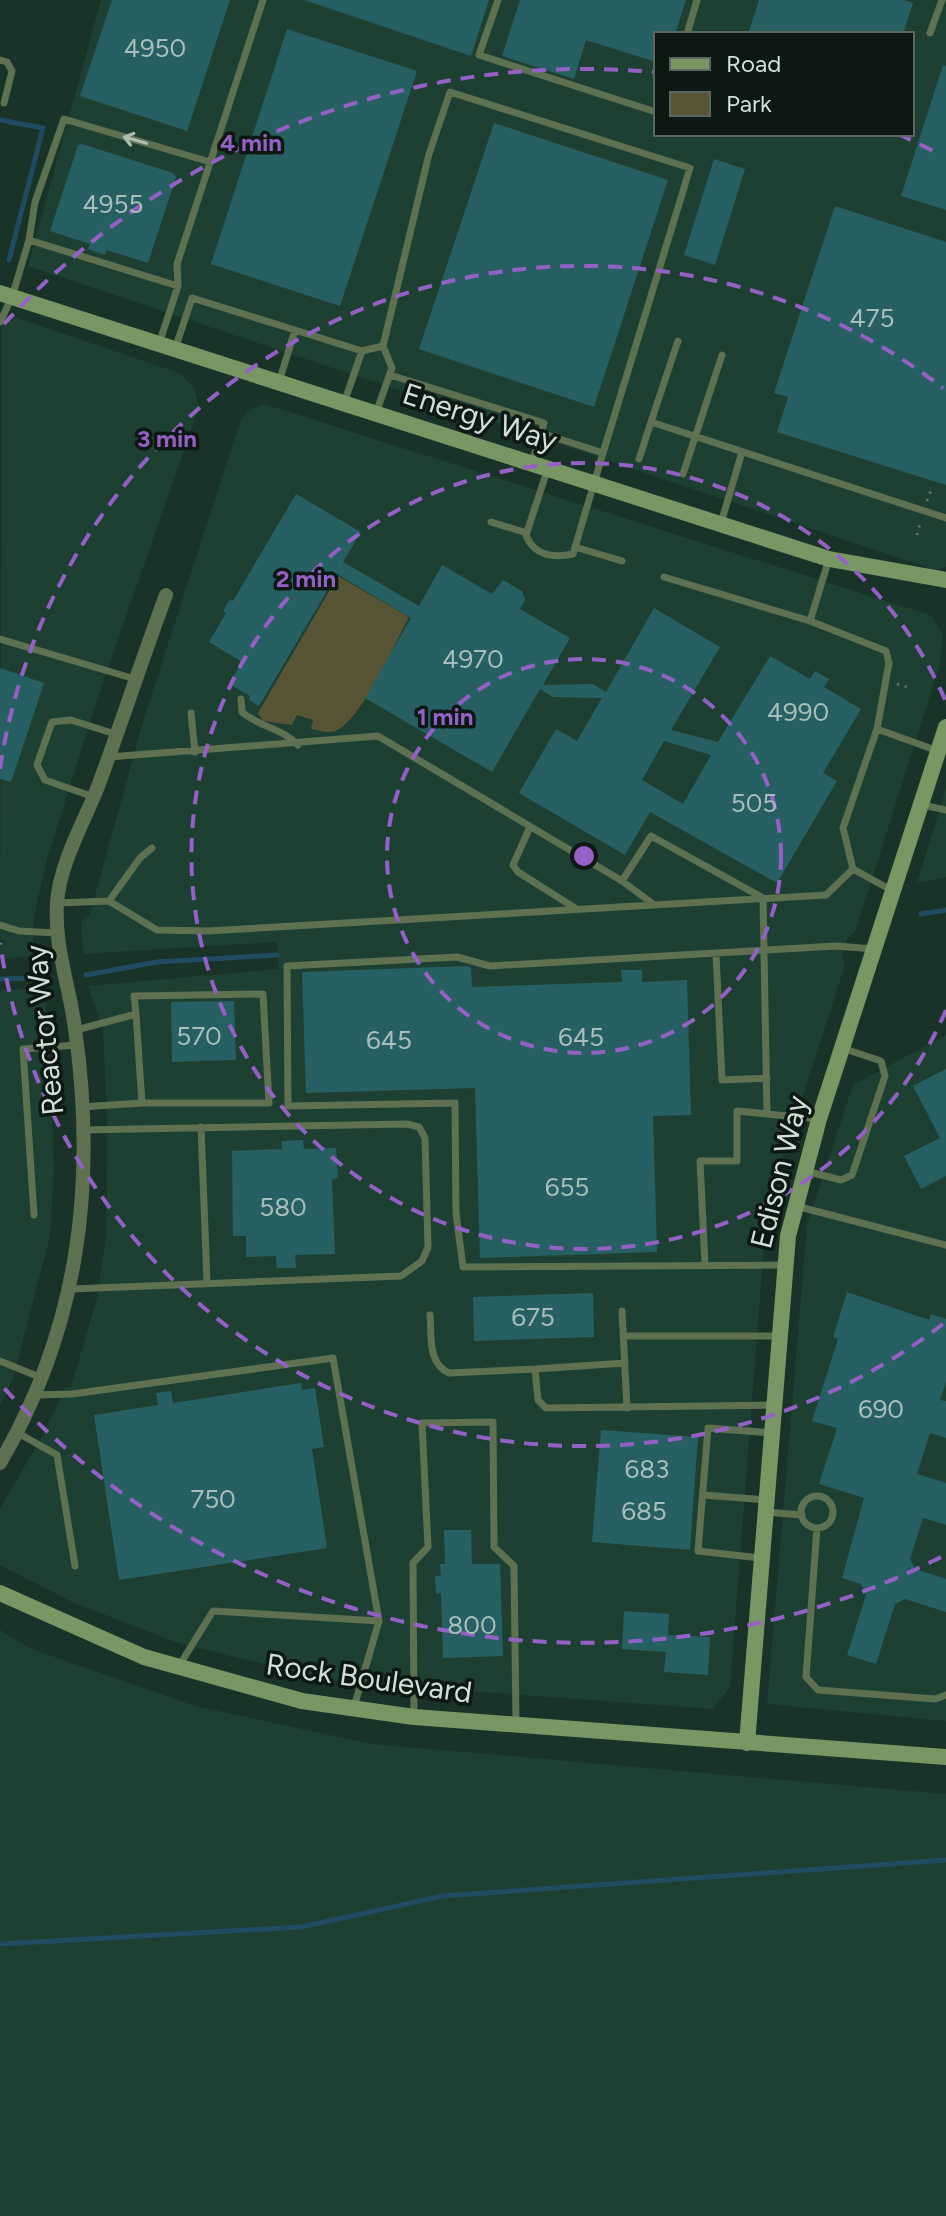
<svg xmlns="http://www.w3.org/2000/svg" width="946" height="2216" viewBox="0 0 946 2216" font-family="Figtree,sans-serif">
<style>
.built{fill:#1e4033;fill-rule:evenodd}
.green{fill:#585436}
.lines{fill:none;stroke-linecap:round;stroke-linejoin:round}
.stream{stroke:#1f4c60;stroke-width:5}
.building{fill:#276062;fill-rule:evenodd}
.path{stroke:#5d7369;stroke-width:3;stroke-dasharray:2 6;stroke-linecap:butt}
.lane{stroke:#5e7151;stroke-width:7}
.street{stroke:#5e7151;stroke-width:14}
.secondary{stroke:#789764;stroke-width:16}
.oneway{stroke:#aebeb0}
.ring{fill:none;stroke:#9462c6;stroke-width:4;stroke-dasharray:14 10}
.labels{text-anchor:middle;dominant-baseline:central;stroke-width:7;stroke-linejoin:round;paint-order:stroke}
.number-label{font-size:26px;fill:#a6bfba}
.street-label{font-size:30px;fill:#d0dfd8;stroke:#0d1813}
.centre{fill:#9462c6;stroke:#0d1813;stroke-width:4}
.ring-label{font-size:24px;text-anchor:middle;font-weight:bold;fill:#9462c6;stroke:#0d1813;stroke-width:7;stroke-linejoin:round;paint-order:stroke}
</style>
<rect width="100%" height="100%" fill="#193328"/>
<!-- built -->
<path class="built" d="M101 0H946V567L935 570 28 266ZM656 34H912V134H656Z
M2 313 179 373 194 387 199 407 99 694 47 859 34 916 32 957 0 958Z
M264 404 930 615 943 634 940 664 855 932 847 938 842 958 845 965 782 1161 765 1231 730 1687 713 1709 332 1681 178 1643 72 1602 0 1565V1509L45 1431 65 1387H71L97 1298 106 1238 107 1117 103 1030 88 986 279 969 277 942 83 954 81 922 90 914 144 718 241 419 251 409Z
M946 788V877L917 883Z
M36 988 41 989 45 995 51 1081 54 1169 50 1236 12 1382 0 1405V991Z
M946 1035V1721L767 1704 807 1224 853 1085Z
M0 1630 29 1648 195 1706 372 1744 946 1794V2216H0Z"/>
<!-- green -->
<path class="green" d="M338 576 409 617C396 641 360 723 335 731 328 734 319 730 311 729L313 720 297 715 292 725 263 721 258 713Z"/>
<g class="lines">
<!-- stream -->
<path class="stream" d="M0 120 43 128 9 260
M921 914 946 910
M86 975 157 962 277 955
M0 979 34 978
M0 1944 301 1927 443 1896 946 1860"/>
</g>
<!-- building -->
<path class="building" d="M112 0H230L187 131 80 96Z
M304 0H489L471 56Z
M520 0H686L675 34H656V62L586 40 574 79 502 56Z
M759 0H904L913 3 903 34H748Z
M287 29 417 71 340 306 211 264Z
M943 65 946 66V210L901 196Z
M494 123 668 180 594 407 419 349Z
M82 144 173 173 176 177 148 263 107 250 105 255 88 249 90 244 50 231 78 145Z
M714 159 745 169 715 265 684 255Z
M835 206 946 242V485L777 432 788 397 774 393Z
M296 494 361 532 343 562 419 606 442 565 492 594 503 580 522 591 525 600 520 609 570 638 543 685 593 684 606 692 654 608 720 647 671 730 718 742 770 656 810 679 815 671 829 679 824 687 861 709 823 773 837 781 777 883 650 812 625 855 519 793 556 729 577 741 602 698 553 697 540 689 492 772 365 698 411 618 337 574 259 706 249 700 250 696 229 684 242 662 209 642 226 613 223 611 230 599 233 601ZM664 741 711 755 683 804 642 780Z
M0 668 44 683 11 782 0 779Z
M467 966 471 968 472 987 622 982 621 970H642V982L687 980 691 1115 653 1116 657 1252 480 1258 475 1088 306 1093 302 972Z
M234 1001 236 1060 172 1062 171 1002Z
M946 1069V1176L921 1189 904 1156 940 1138 913 1086Z
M303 1140 304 1149 336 1148 338 1178 332 1179 335 1254 295 1255 296 1268H277L276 1256 246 1257V1236H233L232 1151 282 1149V1141Z
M847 1292 929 1320 931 1314 946 1319V1382L940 1400 946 1401V1438L930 1433 917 1474 946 1483V1525L923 1518 910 1559 915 1569 946 1579V1612L905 1599 895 1604 876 1664 847 1655 866 1595 861 1584 842 1578 864 1498 819 1484 837 1428 812 1421 838 1339 833 1337Z
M593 1293 594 1337 474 1341 473 1297Z
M301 1383 302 1390 315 1388 324 1447 312 1449 327 1548 119 1580 94 1415 158 1405 156 1393 171 1391 173 1403Z
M601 1430 698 1437 690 1550 592 1542Z
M444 1530H471L472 1564H500L503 1656 443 1658 441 1593 436 1594 435 1576H441L440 1564H445Z
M624 1611 669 1614 668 1635 710 1637 708 1675 664 1672 666 1652 622 1649Z"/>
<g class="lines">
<!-- path -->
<path class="path" d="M927 501 931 490
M917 535 921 520
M897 684 910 688"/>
<!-- lane -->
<path class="lane" d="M498 0 479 55 656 112
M930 33 942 0
M687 34 697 0
M0 60 7 62 12 71 4 103
M29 240 35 202 64 119 210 162
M0 322 12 297 29 240 178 286
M678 341 651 422 946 518
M159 344 178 286 177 264 263 0
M175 349 192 298 295 330
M390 375 544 423 532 463
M279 382 295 330 362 351
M344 403 362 351 383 346 429 154 450 92 690 168 603 453
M376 413 392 368 383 346
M541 433 603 453 573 554C554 558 534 556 526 535L548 468
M639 459 651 422
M683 474 722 355
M491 522 527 533
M721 523 742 452
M575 547 622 561
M829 559 810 621 886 651 889 663 877 729
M664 577 810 621
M0 639 135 679
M241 699 242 712C259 727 282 728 298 745
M191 713 195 752
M109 757 378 736 622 881 653 904
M94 797 45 780 37 765 52 722 71 720 115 734
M923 805 946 810
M530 827 513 865 518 872 575 908
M622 881 651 836 763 898 767 1114
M893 891 853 869 843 828 877 729 938 751
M109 901 157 930 208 931 826 895 853 869
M57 903 109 901 140 858 152 848
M0 925 19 931 56 933
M716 954 722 1080 767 1078
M136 1014 134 996 263 994 269 1103H142
M76 1030 136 1014 142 1103 81 1107
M201 1127 207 1282
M805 1171 841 1180 852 1175 885 1076 881 1061 842 1048
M796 1206 946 1245
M34 1215 23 1049 77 1045
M705 1265 700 1161H737V1111L819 1119
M785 1265 463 1267 456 1213 455 1103 288 1106 287 966 457 957 490 966 836 946 874 949
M71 1289 401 1276 422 1261 428 1247 425 1138 419 1127 407 1124 83 1130
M622 1311 627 1408
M430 1315C432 1336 427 1363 449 1373L535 1369 538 1400 546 1408 774 1405
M623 1336H779
M0 1361 42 1378
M535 1369 625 1363
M36 1395 72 1394 333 1358 379 1621 354 1707
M18 1433 57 1455 75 1566
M703 1495 767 1500
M801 1512a16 16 0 1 1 32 0a16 16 0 1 1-32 0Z
M766 1512 802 1515
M817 1528 806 1677 818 1690 935 1699 946 1695
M760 1558 698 1551 708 1428 772 1433
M179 1666 213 1611 379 1621
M414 1717 413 1563 428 1547 422 1423 493 1422 494 1547 514 1566 516 1724"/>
<!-- street -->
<path class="street" d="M0 1463C79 1328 97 1183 75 1029 70 987 54 947 57 904 59 865 83 824 97 789 121 725 142 659 166 595"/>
<!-- secondary -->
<path class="secondary" d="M0 293 829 559 946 580
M0 1593 144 1657 302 1701 414 1717 946 1757
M747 1743 788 1236 819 1119 946 727"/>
</g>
<!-- one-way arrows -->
<defs><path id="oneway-shaft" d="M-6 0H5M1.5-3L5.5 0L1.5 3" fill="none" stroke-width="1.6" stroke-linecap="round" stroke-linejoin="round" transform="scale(2)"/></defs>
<use class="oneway" href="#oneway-shaft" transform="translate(135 140) rotate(-164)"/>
<!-- distance rings -->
<g class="ring">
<circle cx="584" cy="856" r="197"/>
<path d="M946 1010A393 393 0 1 1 946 702"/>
<path d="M943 1324A590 590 0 0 1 0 943M0 769A590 590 0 0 1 943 388"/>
<path d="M941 1557A787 787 0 0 1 4 1388M4 324A787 787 0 0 1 653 72M898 134A787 787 0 0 1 941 155"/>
</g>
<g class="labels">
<!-- number labels -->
<g class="number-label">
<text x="155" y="48">4950</text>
<text x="113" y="204">4955</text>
<text x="872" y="318">475</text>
<text x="473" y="659">4970</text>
<text x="798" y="712">4990</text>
<text x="754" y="803">505</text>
<text x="199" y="1036">570</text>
<text x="581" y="1037">645</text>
<text x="389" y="1040">645</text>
<text x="567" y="1187">655</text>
<text x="283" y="1207">580</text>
<text x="533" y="1317">675</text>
<text x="881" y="1409">690</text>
<text x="647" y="1469">683</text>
<text x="213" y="1499">750</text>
<text x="644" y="1511">685</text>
<text x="472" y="1625">800</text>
</g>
<!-- street labels -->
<g class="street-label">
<text transform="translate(480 417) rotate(18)">Energy Way</text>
<text transform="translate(44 1030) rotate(-96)">Reactor Way</text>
<text transform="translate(779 1172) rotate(-76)">Edison Way</text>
<text transform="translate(369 1678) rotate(8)">Rock Boulevard</text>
</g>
</g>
<circle cx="584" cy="856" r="12" class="centre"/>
<g class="ring-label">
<text x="251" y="151">4 min</text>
<text x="167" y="447">3 min</text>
<text x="306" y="587">2 min</text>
<text x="445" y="725">1 min</text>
</g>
<!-- legend -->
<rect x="654" y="32" width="260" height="104" fill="#0d1813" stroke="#5b6862" stroke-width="2"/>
<rect x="670" y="58" width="40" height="12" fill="#789764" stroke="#5b6862" stroke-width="2"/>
<text x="726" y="72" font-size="24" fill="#d0dfd8">Road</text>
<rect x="670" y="92" width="40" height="24" fill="#585436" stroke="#5b6862" stroke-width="2"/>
<text x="726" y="112" font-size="24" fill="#d0dfd8">Park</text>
</svg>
